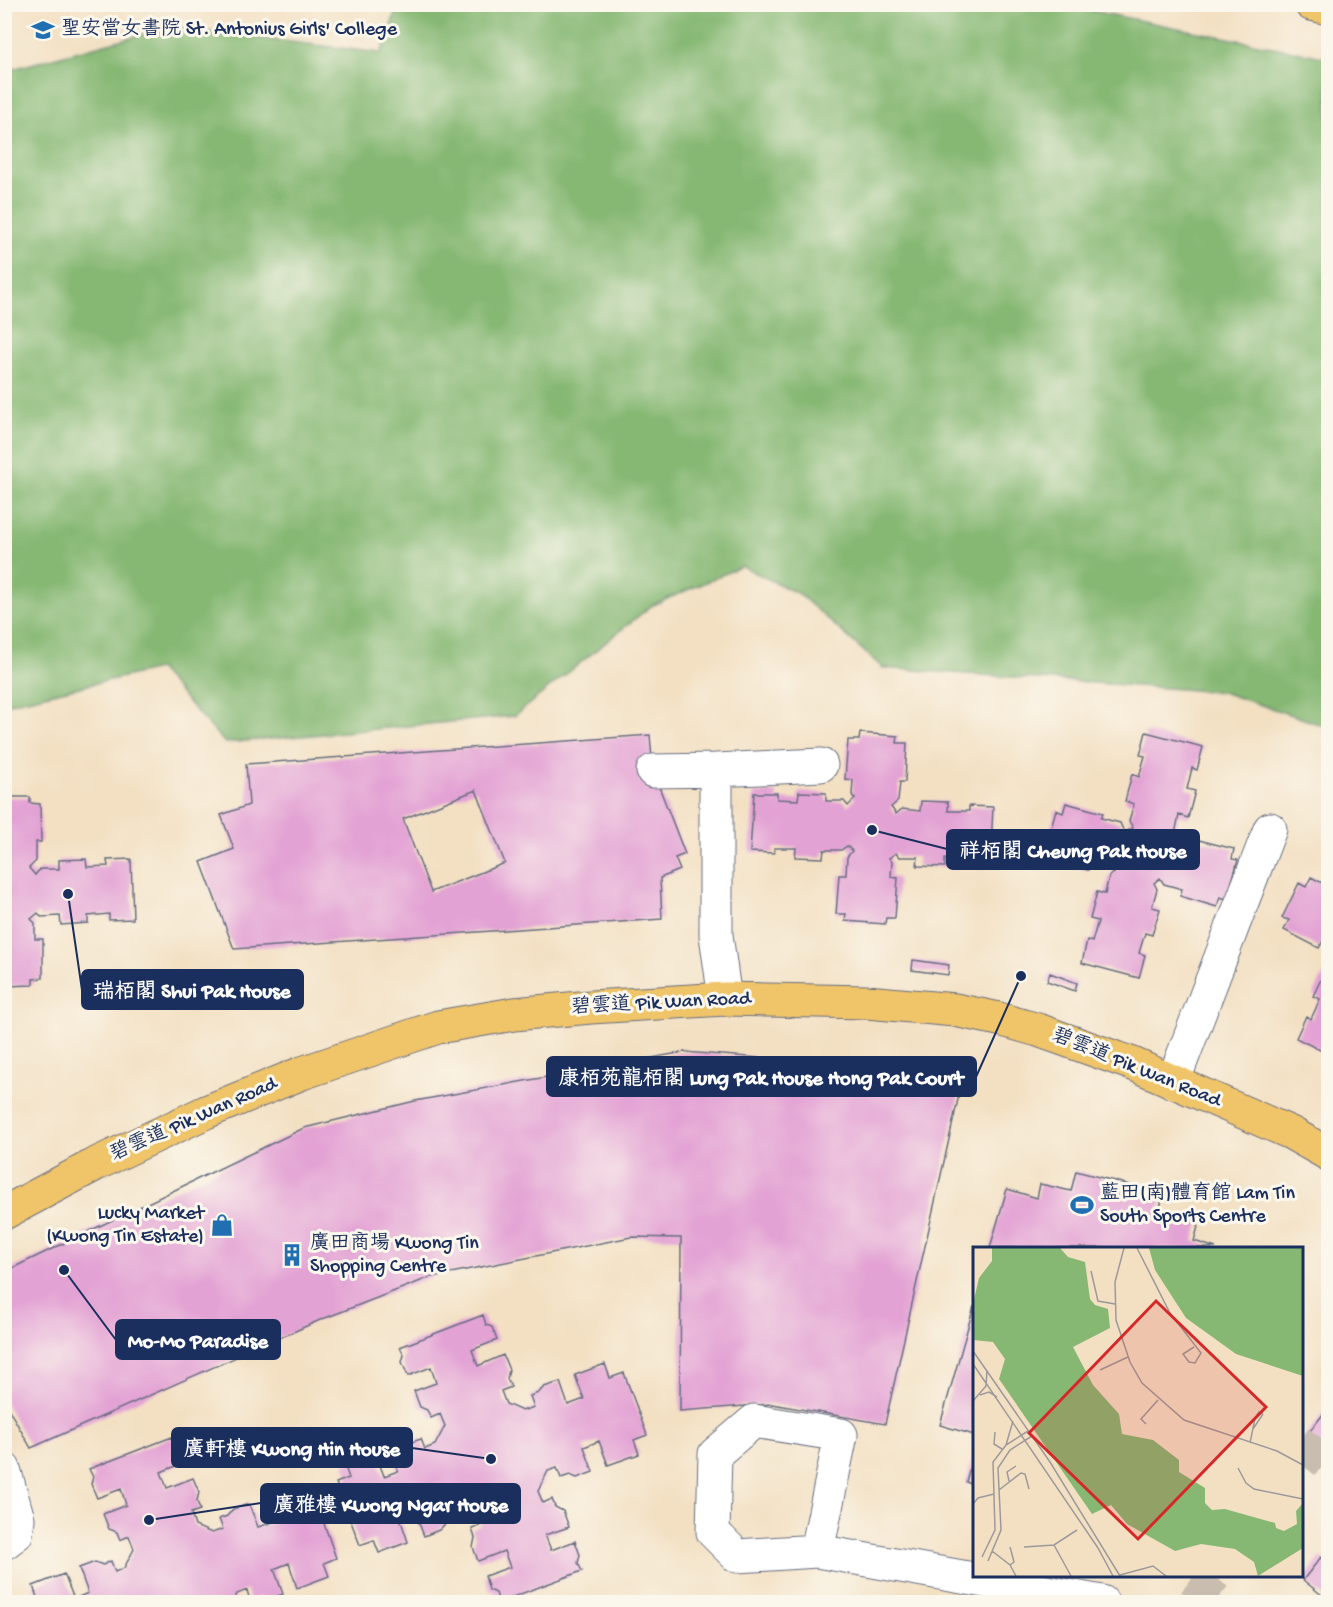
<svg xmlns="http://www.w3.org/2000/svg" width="1333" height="1607" viewBox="0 0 1333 1607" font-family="'Gochi Hand','LXGW WenKai TC',sans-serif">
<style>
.forest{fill:#86b873;stroke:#507468;stroke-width:1.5}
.building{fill:#e3a2d4;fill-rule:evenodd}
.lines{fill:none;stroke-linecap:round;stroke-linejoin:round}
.highway-tunnel{stroke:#c8bdaf;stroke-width:33;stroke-dasharray:33 16;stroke-linecap:butt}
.minor-casing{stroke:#676d81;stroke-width:35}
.major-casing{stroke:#676d81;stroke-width:35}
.minor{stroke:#fff;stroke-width:33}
.major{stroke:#f0c469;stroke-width:33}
.labels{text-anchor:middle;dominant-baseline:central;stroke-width:6;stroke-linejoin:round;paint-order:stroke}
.poi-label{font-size:20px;fill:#1b2f5e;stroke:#fbf7ec;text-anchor:start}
.street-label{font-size:20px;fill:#1b2f5e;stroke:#fbf7ec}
.inset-road{fill:none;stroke:#9d999b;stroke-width:1.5}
.view{fill:#d62828;fill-opacity:0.15;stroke:#d62828;stroke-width:3}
.inset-edge{fill:none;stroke:#1b2f5e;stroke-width:3}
.leader{fill:none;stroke:#1b2f5e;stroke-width:2}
.callout-dot{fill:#1b2f5e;stroke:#fbf7ec;stroke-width:2}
.callout{fill:#1b2f5e;stroke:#1b2f5e;stroke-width:2}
.callout-label{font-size:21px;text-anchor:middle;font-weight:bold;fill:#fff}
</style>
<rect width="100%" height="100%" fill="#fbf7ec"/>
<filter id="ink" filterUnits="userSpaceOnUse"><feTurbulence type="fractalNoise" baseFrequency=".0167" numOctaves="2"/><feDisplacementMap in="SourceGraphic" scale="12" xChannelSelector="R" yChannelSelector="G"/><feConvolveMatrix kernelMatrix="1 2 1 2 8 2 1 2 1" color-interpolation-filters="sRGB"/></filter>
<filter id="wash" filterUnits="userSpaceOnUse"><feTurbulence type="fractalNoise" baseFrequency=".008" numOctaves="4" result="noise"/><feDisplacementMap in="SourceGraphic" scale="24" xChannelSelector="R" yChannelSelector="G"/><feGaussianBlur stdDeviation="1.35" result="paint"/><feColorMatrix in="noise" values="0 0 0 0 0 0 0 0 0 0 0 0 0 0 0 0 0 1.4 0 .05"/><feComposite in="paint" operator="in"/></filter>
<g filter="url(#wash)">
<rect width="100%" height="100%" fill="#f3e0c3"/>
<!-- forest -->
<path class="forest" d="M399 4 1063 5 1328 58V727L1222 692 883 668 799 594 742 566 651 606 514 716 225 743 158 669 5 704V71L168 27 381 53Z"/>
<g id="blocks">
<!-- building -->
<path class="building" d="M1146 732 1203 747 1197 770 1192 768 1187 789 1195 791 1188 818 1179 815 1175 834 1170 836 1174 844 1179 842 1193 846 1195 839 1234 849 1232 859 1238 860 1227 899 1220 897 1217 907 1180 896 1182 889 1164 884 1160 878 1154 883 1157 889 1152 907 1160 909 1152 935 1145 933 1139 953 1145 955 1139 978 1082 963 1087 940 1092 942 1098 921 1090 919 1097 892 1105 894 1109 876 1114 873 1109 865 1104 867 1090 864 1088 870 1050 860 1053 849 1045 847 1056 810 1063 813 1066 803 1103 813 1101 818 1120 823 1124 832 1133 828 1129 821 1134 804 1125 801 1132 774 1139 777 1145 756 1140 755Z
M860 733 898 736 897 743H907L905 782H900L898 801 891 807 896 814 902 809 920 811 921 801 948 802V811H969V806L993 807 990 867 966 866V860L945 859V867L917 866 918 857H899L896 853 889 858 892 862 891 877 898 878 895 918H886L885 924 845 921 846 914H836L839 875H846L847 857 852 851 847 846 841 850H824L823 858 795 857 796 848H774V853L750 852 754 793H777V799L798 800 799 792 826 793V801H844L848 806 855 799 852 795 853 780 845 779 848 740H859Z
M650 735 653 771 685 854 675 858 680 870 660 878 662 919 234 949 201 862 234 849 221 815 249 805 246 764ZM476 790 505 863 431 892 403 819Z
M4 797H30V803L40 804 41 842H36V861L29 868 35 875 40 869H59V860L86 859 87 867 108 866 107 860 131 859 133 919 109 920V914L88 916V923L61 925 60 916 41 917 38 913 31 919 35 923V939H43V978L33 979V985L4 986Z
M1311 877 1328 886V944L1323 941 1319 948 1284 930 1289 920 1282 918 1299 883 1306 887Z
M913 960 949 965 948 975 912 970Z
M1325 971 1328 973V1054L1296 1038 1306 1016 1311 1019 1320 999 1313 996Z
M1050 973 1077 983 1075 991 1047 981Z
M684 1052 761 1058 961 1086 885 1424 772 1404 680 1411 681 1238 631 1237 431 1277 320 1320 31 1448 4 1401V1272L304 1128 415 1101Z
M1076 1171 1164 1194 1158 1213 1199 1223 1194 1241 1216 1248H990L1007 1189 1037 1198 1040 1184 1071 1191Z
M974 1306V1435L940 1425Z
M483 1315 486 1325 492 1327 497 1340 472 1350 478 1366 503 1355 509 1370 507 1379 511 1387 501 1391 506 1404 522 1411 534 1407 530 1396 538 1393 544 1387 560 1382 568 1405 584 1399 575 1375 605 1364 610 1378 624 1373 647 1435 634 1440 639 1454 608 1465 599 1441 584 1447 593 1472 577 1478 570 1475 561 1478 557 1468 548 1471 538 1491 543 1503 552 1499 555 1507 563 1511 569 1527 545 1535 551 1550 575 1541 580 1555 578 1563 582 1571 499 1602 496 1593 489 1590 485 1576 510 1567 504 1551 478 1561 473 1547 475 1538 472 1529 481 1525 477 1513 461 1506 450 1510 453 1521 446 1523 439 1530 424 1536 415 1513 400 1518 408 1542 379 1553 374 1540 360 1545 336 1483 349 1478 344 1464 375 1452 384 1476 398 1471 389 1446 406 1440 412 1442 421 1439 425 1449 435 1445 445 1426 440 1414 431 1418 427 1410 420 1407 414 1391 436 1383 431 1367 408 1376 402 1362 404 1355 400 1347Z
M1328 1408V1458L1319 1469 1302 1455V1441Z
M172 1437 176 1447 182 1449 186 1462 161 1472 167 1488 193 1478 199 1492 197 1501 200 1510 191 1513 195 1526 212 1533 223 1529 219 1519 227 1516 233 1509 249 1504 258 1527 273 1522 264 1498 294 1487 299 1500 314 1495 336 1558 324 1563 329 1576 297 1588 289 1563 274 1569 283 1594 266 1600 259 1597 250 1601 247 1590 237 1594 233 1602H33L38 1600 33 1586 64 1574 74 1599 88 1593 79 1568 95 1562 103 1565 111 1561 115 1572 124 1568 134 1549 129 1536 120 1540 117 1532 109 1529 103 1514 126 1505 121 1489 97 1498 91 1484 93 1477 89 1469Z
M974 1451V1485L966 1482Z
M1321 1557 1328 1563V1600L1303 1580Z"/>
</g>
</g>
<g filter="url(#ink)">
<use href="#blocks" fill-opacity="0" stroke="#676d81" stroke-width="1.5"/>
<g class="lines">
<!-- highway-tunnel -->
<path class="highway-tunnel" d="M1302 1465 1328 1431
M1194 1602 1215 1576"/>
<!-- minor casing -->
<g class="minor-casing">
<path id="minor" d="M716 770 821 765
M653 771 716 770V935L725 999
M1173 1082 1270 829
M4 1469 18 1519 16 1534 4 1543
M817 1551 841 1435 754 1421 715 1454 713 1532 737 1556 817 1551 1102 1602"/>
</g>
<!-- major casing -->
<g class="major-casing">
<path id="major" d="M1311 4 1328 8
M4 1213 96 1164 206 1112 302 1073 438 1027 514 1014 591 1007 725 999 867 1002 955 1010 999 1019 1038 1030 1133 1064 1291 1133 1328 1154"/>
</g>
<!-- minor -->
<use href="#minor" class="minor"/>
<!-- major -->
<use href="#major" class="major"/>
</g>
</g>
<!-- icons -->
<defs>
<g id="school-bare" transform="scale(1.8)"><path d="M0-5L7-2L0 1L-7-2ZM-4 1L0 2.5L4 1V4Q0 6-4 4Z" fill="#1f6fb2" stroke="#fbf7ec" stroke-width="2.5" paint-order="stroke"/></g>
<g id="stadium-bare" transform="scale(1.8)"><path d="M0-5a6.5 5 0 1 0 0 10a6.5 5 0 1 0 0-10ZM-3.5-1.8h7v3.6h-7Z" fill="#1f6fb2" stroke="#fbf7ec" stroke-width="2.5" paint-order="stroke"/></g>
<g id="shop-bare" transform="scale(1.8)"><path d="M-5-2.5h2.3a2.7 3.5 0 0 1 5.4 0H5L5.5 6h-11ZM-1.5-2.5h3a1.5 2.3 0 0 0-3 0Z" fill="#1f6fb2" stroke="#fbf7ec" stroke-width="2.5" paint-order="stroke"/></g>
<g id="building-bare" transform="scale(1.8)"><path d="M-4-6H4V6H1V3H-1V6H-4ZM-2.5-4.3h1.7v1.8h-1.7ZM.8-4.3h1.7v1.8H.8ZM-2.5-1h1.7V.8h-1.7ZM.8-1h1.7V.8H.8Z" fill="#1f6fb2" stroke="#fbf7ec" stroke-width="2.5" paint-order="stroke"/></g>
</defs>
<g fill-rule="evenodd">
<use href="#school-bare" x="43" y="30"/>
<use href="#stadium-bare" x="1082" y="1205"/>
<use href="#shop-bare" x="222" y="1225"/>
<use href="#building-bare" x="292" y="1255"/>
</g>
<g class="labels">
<!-- poi labels -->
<g class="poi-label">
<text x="61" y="30">聖安當女書院 St. Antonius Girls' College</text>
<text x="1100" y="1194">藍田(南)體育館 Lam Tin<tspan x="1100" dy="23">South Sports Centre</tspan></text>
<text x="204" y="1214" text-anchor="end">Lucky Market<tspan x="204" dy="23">(Kwong Tin Estate)</tspan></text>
<text x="310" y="1244">廣田商場 Kwong Tin<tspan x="310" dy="23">Shopping Centre</tspan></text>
</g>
<!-- street labels -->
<g class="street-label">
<text transform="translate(661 1004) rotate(-3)">碧雲道 Pik Wan Road</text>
<text transform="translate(1136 1069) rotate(22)">碧雲道 Pik Wan Road</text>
<text transform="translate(194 1120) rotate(-24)">碧雲道 Pik Wan Road</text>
</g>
</g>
<!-- overview -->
<g transform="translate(973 1247)">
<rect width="330" height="330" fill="#f3e0c3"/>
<path d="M19 1H87L95 10 112 15 117 52 122 58 135 62 137 81 100 100 120 138 146 167 149 187 180 193 206 213V225L232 241V256L239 263 252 262 302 276 303 281 311 284 324 277 323 264 330 256V301L285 329 281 315 262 302 228 297 202 304 154 277 138 258 119 267 26 132 32 112 20 95 0 93V57L6 31 19 14ZM176 1H330V129L263 107 213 71 182 23Z" fill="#86b873"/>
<path class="inset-road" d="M151 1 142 35 143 73 157 115 169 136 211 173 304 204 330 218M164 1 197 66 228 106 222 116 216 115 210 107 221 100M118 24 125 54 142 57M0 104 77 215 147 329M0 117 125 301 140 329M127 123 155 110M7 148 16 145 24 150M0 154 13 139 14 123M173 177 168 172 185 153M280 182 290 167M22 185 21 197 29 202M277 196 282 171 286 165 290 167M33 198 40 174M265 221 273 236 281 242 330 252M36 234 34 225 43 219M26 243 48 226 52 227 56 242M0 257 5 251 21 247M81 298 98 329M37 300 41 315 37 318M51 300 81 298 104 283M19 304 37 318 43 329M9 310 22 283 20 215 33 198 55 184M15 314 28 283 25 221 37 203 59 189M147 328 180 319 193 329"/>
<path class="view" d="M183 54 293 160 165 292 56 186Z"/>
<rect width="330" height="330" class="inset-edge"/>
</g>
<!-- callouts -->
<path class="leader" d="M872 830L947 849M68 894L82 990M1021 976L976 1077M64 1270L116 1340M491 1459L412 1448M149 1520L261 1503"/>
<g class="callout-dot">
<circle cx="872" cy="830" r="6"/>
<circle cx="68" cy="894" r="6"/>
<circle cx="1021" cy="976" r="6"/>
<circle cx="64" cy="1270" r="6"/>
<circle cx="491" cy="1459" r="6"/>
<circle cx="149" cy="1520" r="6"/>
</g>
<g class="callout">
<rect x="947" y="830" width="252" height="39" rx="6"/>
<rect x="82" y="970" width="221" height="39" rx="6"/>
<rect x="547" y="1057" width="429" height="39" rx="6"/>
<rect x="116" y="1320" width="164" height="39" rx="6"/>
<rect x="172" y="1428" width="240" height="39" rx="6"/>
<rect x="261" y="1484" width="259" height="39" rx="6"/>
</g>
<g class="callout-label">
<text x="1073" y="857">祥栢閣 Cheung Pak House</text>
<text x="192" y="997">瑞栢閣 Shui Pak House</text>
<text x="761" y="1084">康栢苑龍栢閣 Lung Pak House Hong Pak Court</text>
<text x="198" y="1347">Mo-Mo Paradise</text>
<text x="292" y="1455">廣軒樓 Kwong Hin House</text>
<text x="391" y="1511">廣雅樓 Kwong Ngar House</text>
</g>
<!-- margin -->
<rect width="1333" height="1607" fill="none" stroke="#fbf7ec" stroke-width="24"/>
</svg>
